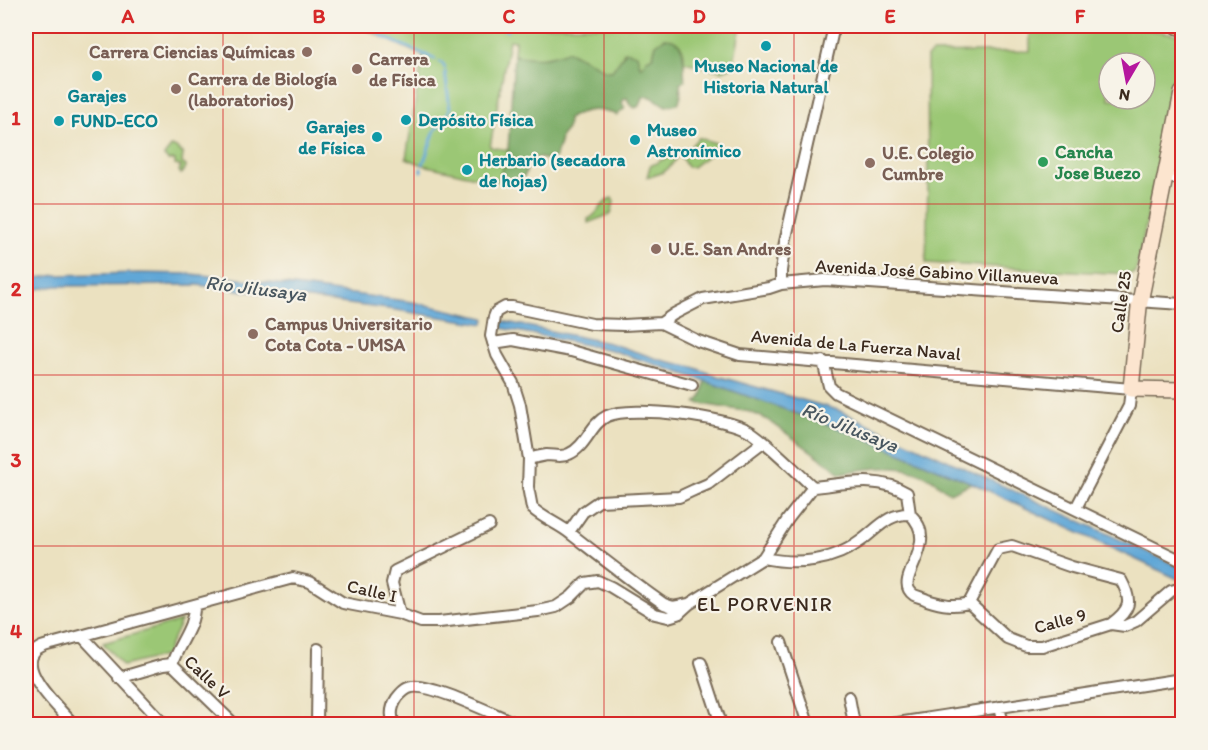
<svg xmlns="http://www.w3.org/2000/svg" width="1208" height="750" viewBox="0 0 1208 750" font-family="Itim,sans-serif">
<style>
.green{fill:#9bc774;stroke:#6b7849;stroke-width:1.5;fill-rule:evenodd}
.forest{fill:#7cac66;stroke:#5c6b42;stroke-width:1.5}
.water{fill:#61a7d7;stroke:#4e687a;stroke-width:1.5}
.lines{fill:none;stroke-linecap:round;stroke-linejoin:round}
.stream{stroke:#61a7d7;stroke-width:3}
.street-casing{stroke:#796a57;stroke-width:14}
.secondary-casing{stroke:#796a57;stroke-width:18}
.primary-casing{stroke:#796a57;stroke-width:20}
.street{stroke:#fff;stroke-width:10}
.secondary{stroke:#fce5cf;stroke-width:15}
.primary{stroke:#f7bd88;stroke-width:16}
.grid{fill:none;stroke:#d62828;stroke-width:1.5;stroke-opacity:0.55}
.culture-dot{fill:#0f9aa8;stroke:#f7f3e8;stroke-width:2}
.education-dot{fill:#8d6e63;stroke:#f7f3e8;stroke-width:2}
.leisure-dot{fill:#2e9e5b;stroke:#f7f3e8;stroke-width:2}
.labels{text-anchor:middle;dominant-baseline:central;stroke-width:4.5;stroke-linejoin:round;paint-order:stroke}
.education-label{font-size:18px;font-weight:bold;fill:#785e54;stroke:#f7f3e8;text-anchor:start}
.culture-label{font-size:18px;font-weight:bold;fill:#0d838f;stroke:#f7f3e8;text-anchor:start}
.leisure-label{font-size:18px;font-weight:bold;fill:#27864d;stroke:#f7f3e8;text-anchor:start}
.street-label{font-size:18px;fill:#3b2a1e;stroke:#f7f3e8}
.water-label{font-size:20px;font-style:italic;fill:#48565f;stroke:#f7f3e8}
.neighbourhood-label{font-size:20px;letter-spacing:1.5px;fill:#3b2a1e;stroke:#f7f3e8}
.neatline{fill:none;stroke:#d62828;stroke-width:2}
.grid-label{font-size:20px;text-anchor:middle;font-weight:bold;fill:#d62828}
</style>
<rect width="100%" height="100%" fill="#f7f3e8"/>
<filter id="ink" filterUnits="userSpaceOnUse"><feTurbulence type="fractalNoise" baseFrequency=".0167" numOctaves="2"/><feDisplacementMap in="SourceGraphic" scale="12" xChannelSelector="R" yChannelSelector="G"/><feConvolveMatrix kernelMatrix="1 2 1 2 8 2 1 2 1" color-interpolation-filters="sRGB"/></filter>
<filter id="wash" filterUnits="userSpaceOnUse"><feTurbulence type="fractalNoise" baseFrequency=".008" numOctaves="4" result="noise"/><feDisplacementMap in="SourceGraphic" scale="24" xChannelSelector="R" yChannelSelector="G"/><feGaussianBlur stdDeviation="1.35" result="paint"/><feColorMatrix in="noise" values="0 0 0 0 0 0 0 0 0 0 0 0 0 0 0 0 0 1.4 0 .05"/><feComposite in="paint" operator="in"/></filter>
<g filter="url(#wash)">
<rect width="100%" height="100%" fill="#ebe1c0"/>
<!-- green -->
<path class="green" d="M358 26H741L733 67 722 71 684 62V54L679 43 665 38 656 44 653 56 647 59 642 67 640 66 639 61 624 52 618 66 613 71H605C603 69 571 52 568 51 546 59 537 60 514 55L515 41 509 40 490 147 508 150 507 160 497 182 423 165 406 158 423 56Z
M1030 26H1124L1182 35 1168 120 1137 267 1134 273 1127 274 926 263 928 184 927 57 932 53 1030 51ZM1109 63H1145V99H1109Z
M698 138H702L709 142H714L717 145 716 149 693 167H687L681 157Z
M172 146 178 149 183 154 182 163 186 166 181 174 179 171 181 166 175 165V160H168L164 156Z
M674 154H677V156C670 171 662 174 647 177L650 166Z
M612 198 614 202 611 214 588 223V219C599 215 601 201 612 198Z
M181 621 168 649V655L123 666 103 643Z"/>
<!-- forest -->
<path class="forest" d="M665 38C689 38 682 64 685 80L680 84 681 96 678 104 666 106C658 102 652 94 643 97L640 106 635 108 630 105 627 98 624 99 622 103 625 108 617 115C600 108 585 108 568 119L567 129 561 136C561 145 557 149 556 157 547 163 540 155 531 159 521 177 533 175 509 184L504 182 501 172 507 160 508 150 514 55C537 59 545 59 568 51 571 52 603 68 605 71H612L626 51 637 54 640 66 642 67 647 59 653 56 656 44Z
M705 381 863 437 972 483 950 493C943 489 938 483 931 479 905 462 870 468 841 473L768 420 750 412 696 403 702 396Z"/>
<!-- water -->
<path class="water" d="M139 273 190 274 233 278 413 302 485 318 484 324 396 310 197 285 56 286 26 291V280L56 275Z
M502 321 609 343 661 360 693 367 717 376 838 410 1182 568V581L972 483 863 437 705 381 611 350 501 328Z"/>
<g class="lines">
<!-- stream -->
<path class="stream" d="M371 26 383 37 435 59
M501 26 507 31V26
M440 62 443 64 445 68
M423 164 435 130 443 122 450 109 445 72
M421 171V169"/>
</g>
</g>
<g filter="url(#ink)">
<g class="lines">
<!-- street casing -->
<g class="street-casing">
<path id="street" d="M1165 178H1182
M781 284V271L785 242 834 26
M661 323 674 314 703 299 769 288 781 284 825 280 1182 304
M493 343 513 340 571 351 692 385
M823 361 829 386 836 393 1182 561
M529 459C535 457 541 456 547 455 555 455 561 458 569 454 587 446 590 424 607 416 633 405 728 417 751 432 773 447 793 469 813 487
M569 532 583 512 599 501 679 497 694 490 708 484 763 442
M763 558C797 565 833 562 862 540 878 528 889 513 910 514 943 546 890 579 914 595 918 597 924 598 927 600 943 605 953 607 969 603L1008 639 1026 646H1042L1111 624 1125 626 1136 621 1171 591 1182 588
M969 603 998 549 1012 546 1072 567 1121 580C1133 602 1130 610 1111 624
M689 604 673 607 664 604C632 582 602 558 571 534 559 524 544 519 532 508L528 487 529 459 520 405 513 383 497 355 491 336 494 317 496 312 505 307H512L592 324 624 325 661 323 698 341 740 355 1131 389 1129 406 1076 508
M400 614 392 583 395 571 489 525
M82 636 164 724
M781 642 808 724
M701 663 721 724
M172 664C178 644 195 627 194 605
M119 678 163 665 172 664 234 724
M849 697 854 724
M999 707 1003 724
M73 724C61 710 19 672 34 653 39 646 48 645 55 643L293 578 310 582 343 603 400 614 421 622H439L538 611 556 607 571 597 585 583 598 581 611 587 655 614 668 617 678 614 689 604 763 558 788 519 813 487C845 484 878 475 907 493L910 514
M317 724 318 649
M394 724C390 715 391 707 397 698 401 693 405 688 412 687 431 683 497 716 518 724
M891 724 1182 679"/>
</g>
<!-- secondary casing -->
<g class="secondary-casing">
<path id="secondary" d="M1182 93 1139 307 1131 389 1182 390"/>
</g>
<!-- primary casing -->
<g class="primary-casing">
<path id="primary" d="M1179 26H1182"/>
</g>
<!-- street -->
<use href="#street" class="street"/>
<!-- secondary -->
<use href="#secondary" class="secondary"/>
<!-- primary -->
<use href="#primary" class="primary"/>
</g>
</g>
<!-- grid -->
<path class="grid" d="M223 26V724M414 26V724M604 26V724M794 26V724M985 26V724M26 204H1182M26 375H1182M26 546H1182"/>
<!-- markers -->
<g class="culture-dot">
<circle cx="766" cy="46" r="6"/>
<circle cx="97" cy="76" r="6"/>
<circle cx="406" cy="120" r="6"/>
<circle cx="59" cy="121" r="6"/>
<circle cx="377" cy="137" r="6"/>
<circle cx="635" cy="140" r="6"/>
<circle cx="467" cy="170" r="6"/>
</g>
<g class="education-dot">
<circle cx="307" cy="52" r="6"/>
<circle cx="357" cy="69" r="6"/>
<circle cx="176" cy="89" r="6"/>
<circle cx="870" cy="163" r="6"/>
<circle cx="656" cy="249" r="6"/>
<circle cx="253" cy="334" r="6"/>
</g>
<circle class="leisure-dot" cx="1043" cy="162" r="6"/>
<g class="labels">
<!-- education labels -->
<g class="education-label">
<text x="295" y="52" text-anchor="end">Carrera Ciencias Químicas</text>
<text x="369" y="59">Carrera<tspan x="369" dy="21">de Física</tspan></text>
<text x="188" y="79">Carrera de Biología<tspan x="188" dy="21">(laboratorios)</tspan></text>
<text x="882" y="153">U.E. Colegio<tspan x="882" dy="21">Cumbre</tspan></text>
<text x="668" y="249">U.E. San Andres</text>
<text x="265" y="324">Campus Universitario<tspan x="265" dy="21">Cota Cota - UMSA</tspan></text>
</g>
<!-- culture labels -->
<g class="culture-label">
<text x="766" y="66" text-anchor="middle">Museo Nacional de<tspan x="766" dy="21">Historia Natural</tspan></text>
<text x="97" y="96" text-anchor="middle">Garajes</text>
<text x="418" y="120">Depósito Física</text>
<text x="71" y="121">FUND-ECO</text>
<text x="365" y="127" text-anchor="end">Garajes<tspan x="365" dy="21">de Física</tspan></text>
<text x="647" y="130">Museo<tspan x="647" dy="21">Astronímico</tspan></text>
<text x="479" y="160">Herbario (secadora<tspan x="479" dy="21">de hojas)</tspan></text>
</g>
<!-- leisure labels -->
<g class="leisure-label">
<text x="1055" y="152">Cancha<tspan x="1055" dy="21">Jose Buezo</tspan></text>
</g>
<!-- street labels -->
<g class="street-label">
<text transform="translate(937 272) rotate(3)">Avenida José Gabino Villanueva</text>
<text transform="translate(1121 302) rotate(-82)">Calle 25</text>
<text transform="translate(856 345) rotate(5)">Avenida de La Fuerza Naval</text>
<text transform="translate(372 591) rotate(13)">Calle I</text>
<text transform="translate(1060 621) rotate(-15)">Calle 9</text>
<text transform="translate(207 677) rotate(43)">Calle V</text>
</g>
<!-- water labels -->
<g class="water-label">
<text transform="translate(256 288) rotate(7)">Río Jilusaya</text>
<text transform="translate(850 427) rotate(22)">Río Jilusaya</text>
</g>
<!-- neighbourhood labels -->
<g class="neighbourhood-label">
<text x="765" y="604">EL PORVENIR</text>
</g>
</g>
<!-- margin -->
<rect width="1208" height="750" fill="none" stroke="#f7f3e8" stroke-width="66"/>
<!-- north arrow -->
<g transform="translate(1127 81) rotate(190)"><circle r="28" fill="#f7f3e8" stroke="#aca397" stroke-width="1.5"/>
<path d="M0-4.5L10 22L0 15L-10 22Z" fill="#b5179e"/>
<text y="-9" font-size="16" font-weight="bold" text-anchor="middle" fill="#3b2a1e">N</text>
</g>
<rect x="33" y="33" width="1142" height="684" class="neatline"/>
<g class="grid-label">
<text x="128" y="23">A</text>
<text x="319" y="23">B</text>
<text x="509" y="23">C</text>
<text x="699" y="23">D</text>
<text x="890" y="23">E</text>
<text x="1080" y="23">F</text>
<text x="16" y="125">1</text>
<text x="16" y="296">2</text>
<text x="16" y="467">3</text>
<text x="16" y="638">4</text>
</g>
</svg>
